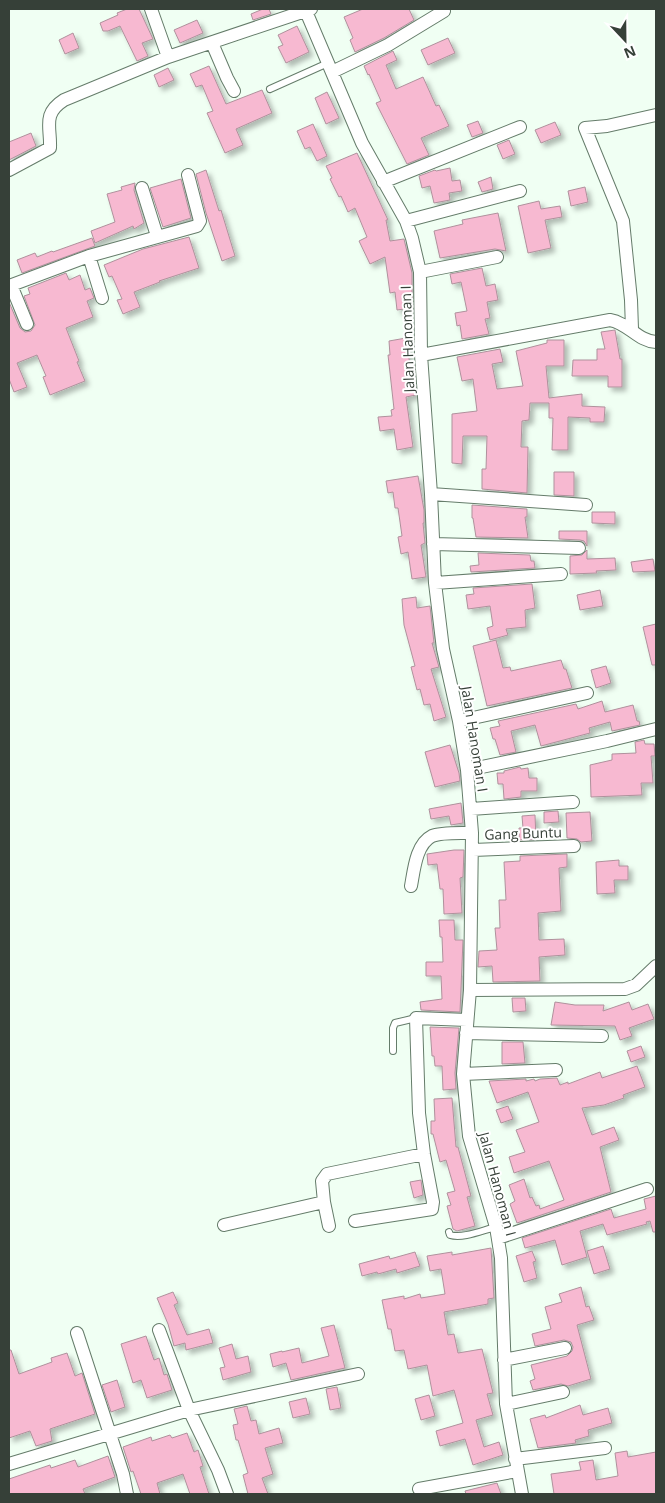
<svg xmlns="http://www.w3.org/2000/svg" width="665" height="1503" viewBox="0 0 665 1503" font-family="'Open Sans',sans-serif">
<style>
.building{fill:#f7b9d1;stroke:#af919c;filter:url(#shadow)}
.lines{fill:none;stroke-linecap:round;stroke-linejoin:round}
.service-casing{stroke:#657c6a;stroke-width:8}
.minor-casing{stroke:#657c6a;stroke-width:14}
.service{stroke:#fff;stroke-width:6}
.minor{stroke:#fff;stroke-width:12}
.labels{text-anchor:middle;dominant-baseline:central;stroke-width:4;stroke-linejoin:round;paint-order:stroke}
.street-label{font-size:14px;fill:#364038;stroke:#fff}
</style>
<defs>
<filter id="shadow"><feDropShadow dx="4" dy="4" stdDeviation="2.5" flood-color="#0004"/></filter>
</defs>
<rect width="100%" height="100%" fill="#f0fff3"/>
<!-- building -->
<path class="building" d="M127 9H139L153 39 142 43 148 56 137 61 120 26 108 31H103L100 23 118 15 117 13Z
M263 9H269L271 14 253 20 251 14Z
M363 9H409L414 20 384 38 355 52 350 40 353 38 344 17Z
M197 20 203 33 180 43 174 30Z
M297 26 309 52 286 63 278 47 283 45 278 35Z
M73 33 79 48 65 54 59 40Z
M448 38 455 53 428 65 421 50Z
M393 51 397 60 386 65 396 89 423 77 436 106 439 105 449 126 421 138 429 155 407 164 376 103 381 101 369 74 368 75 364 66Z
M209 66 226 104 262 90 272 113 236 129 243 145 225 153 207 113 213 111 202 85 196 87 190 74Z
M168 68 174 80 159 87 154 75Z
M327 92 339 118 326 124 315 98Z
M478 121 483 133 472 137 467 125Z
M555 122 561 135 541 143 535 130Z
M313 124 327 156 317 161 310 147 305 149 297 131Z
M31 133 36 146 9 160V142Z
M509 140 515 154 503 159 497 145Z
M357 153 388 220H386L390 241 404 239 412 273V308L397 310 395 292 390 293 385 257 370 264 359 241 367 237 355 208 348 212 341 196 339 197 330 179 332 178 326 166Z
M450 168 452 181 460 180 462 191 449 193 450 200 434 203 430 186 422 188 419 176 435 170 436 171Z
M206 170 219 211 221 210 235 256 222 261 206 213 196 174Z
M491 177 493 189 482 192 478 182Z
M181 179 191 218 163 227 150 188Z
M135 183 134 190 144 223 134 229 133 226 95 243 91 231 115 222 107 194 122 190 121 187Z
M585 187 588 202 571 206 568 191Z
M539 201 541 209 560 206 562 217 545 220 551 248 528 253 518 206Z
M498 213 506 251 495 249 440 258 434 231 463 224 462 220Z
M189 237 199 268 159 281 160 282 134 292 140 307 123 314 117 300 122 299 112 276 109 277 104 265 143 249Z
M92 238 95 246 22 273 17 260 35 253 37 257 52 251 53 252Z
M482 268 486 286 495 284 498 300 487 302 490 318 485 319 489 334 462 339 460 325 457 326 455 313 467 311 461 282 452 284 450 274Z
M66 273 69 280 80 275 85 290 90 288 94 298 87 301 93 317 66 328 79 361 77 362 85 381 50 395 43 377 46 376 37 355 17 363 27 387 14 392 9 379V302L20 328 25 332 31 331 35 325 24 296 30 294 28 288Z
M615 330 620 359H622V387H608V376H572L573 360H597V349H605L601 332Z
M406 338 411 372 414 371 416 395 406 397 413 447 397 450 394 429 380 431 378 417 392 416 391 410 394 409 388 355H390L389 341Z
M547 340H564V366H546L549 398 582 394V406L605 407 604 422H590V418L568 417V450H552L553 418H549V403H530L529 420 522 421 521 447H528L527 493 482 489V469H486L487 436H463L462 464 452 463V414L477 411 473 379 462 381 457 357 500 349 503 362 492 364 497 389 523 386 516 351 547 343Z
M554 472H574V496L554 495Z
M418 476 424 510V523H423L425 543 421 545 426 577 412 579 408 552 401 554 398 537 402 536 398 508H395L393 492 388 493 386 481Z
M472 505 527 509V517H525L528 538 476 537 473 518H472Z
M592 512H615V524L592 523Z
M559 531H587V546L584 541 580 540 559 539Z
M587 550V559L615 558 616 570 596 571 597 573 570 574V556L582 555Z
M478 553 530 555 531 561H534L535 568 471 572 470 566 479 565Z
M653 559 655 571 633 572 631 562Z
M532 584 535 608 525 610 526 627 506 629 508 635 490 640 487 628 493 626 490 606 468 609 466 595 474 594 473 588Z
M600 590 603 606 580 610 577 595Z
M416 597 417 608 430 606 434 643H432L439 667 431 669 446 717 434 721 430 704 424 705 420 689 417 690 411 667 415 666 404 625 402 599Z
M656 624V665H652L643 627Z
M496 640 503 668 510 667 511 671 561 660 564 669H566L572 688 487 706 473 646Z
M606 666 611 683 596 688 591 670Z
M602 701 605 712 633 705 637 721H639L640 725 612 731 610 722 589 728 590 733 541 746 535 725 511 731 516 752 500 755 495 739H493L490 728 500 726 498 721 576 704 578 709Z
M644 740 645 744H654L655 756H651L653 783H641L642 795 591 797 590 765 612 760V754L636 753 635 742Z
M450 745 459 773 460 781 435 787 425 752Z
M520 767 521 769 528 768 529 778H537V791H521V797L504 799 503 784H498L497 773H504V771Z
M461 803 463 823 451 825 449 816 431 819 429 809Z
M558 811 559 822 544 823V812Z
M590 812 592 841 581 842 577 839 567 838 566 813Z
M535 815 536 839 519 840V828H523L522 816Z
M454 850H464L463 877 460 878 462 913 444 914 443 889H440L437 864 428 865 427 854Z
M567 854V867L559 868 561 911 538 913 539 940 564 939 565 955 539 957 540 981 493 982 492 966 478 967 479 951 497 950 495 928H500L499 900H506L504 862 520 861V856Z
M619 860V866H628V880H614L615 893 597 894 596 862Z
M439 920H454L455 940H463L460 1012 421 1010 420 1002 442 999 441 976H426V962H443L442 937H440Z
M512 998H525L526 1011 513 1012Z
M555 1002 575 1005H604L603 1011 629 1002 632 1010 648 1004 654 1019 629 1028 632 1036 620 1040 615 1026 551 1025Z
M430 1027 459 1028 455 1073 456 1089 443 1090 442 1066H435L434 1056H432Z
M502 1042H523L525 1063 502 1064Z
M641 1046 645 1057 631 1062 627 1051Z
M637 1066 645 1087 623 1095 624 1098 604 1105 582 1108 592 1135 614 1127 619 1140 600 1147 611 1192 517 1223 510 1204 515 1201 509 1185 524 1179 530 1198 532 1197 536 1206 539 1205 540 1209 564 1200 549 1161 514 1173 509 1157 525 1152 516 1130 539 1122 528 1092 497 1103 489 1081 526 1079V1081L534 1079 535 1081 540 1079 557 1078 560 1085 568 1082V1084L600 1072 602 1078Z
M452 1098 456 1147H458L471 1196 467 1197 475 1226 457 1231 453 1229 447 1206 451 1205 447 1193 455 1191 446 1160 440 1162 433 1134H431V1121H435L434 1099Z
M508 1106 513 1119 501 1123 496 1110Z
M421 1180 423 1195 414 1198 410 1182Z
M656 1196V1232H653L650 1221 646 1222 647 1224 607 1235 603 1224 580 1231 587 1257 562 1265 555 1240 525 1248 522 1238 611 1209 614 1218 646 1209 644 1199Z
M603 1246 610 1269 594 1274 587 1251Z
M491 1248 494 1298 488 1299V1304L444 1312 448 1335 454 1334 458 1353 482 1349 493 1393 487 1394 493 1415 476 1420 484 1447 499 1442 503 1455 473 1465 465 1439 440 1446 436 1431 463 1423 454 1390 433 1396 427 1365 408 1369 404 1350 395 1351 391 1329H388L382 1300 404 1296V1299L420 1294 421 1298 445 1294 441 1269 430 1271 427 1256 452 1252V1255Z
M532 1251 536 1261 533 1262 537 1278 524 1282 516 1256Z
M415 1252 420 1266 397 1273 396 1269 378 1274 377 1272 362 1276 359 1264 389 1256 390 1259Z
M581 1287 586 1307 589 1306 594 1320 577 1325 591 1379 568 1386 561 1384 533 1390 530 1381 535 1379 531 1365 567 1356 572 1351 573 1347 571 1342 564 1340 535 1346 532 1334 551 1329 545 1307 562 1302 559 1294Z
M173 1292 178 1303 174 1305 187 1335 209 1329 213 1343 186 1350 185 1343 174 1346 168 1324 157 1298Z
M334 1325 345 1368 291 1380 286 1363 273 1367 270 1354 282 1351V1352L299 1348 302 1363 329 1356 321 1328Z
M146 1336 154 1360 159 1358 164 1375 167 1374 172 1390 147 1398 141 1380 133 1383 121 1344Z
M232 1344 236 1359 248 1356 251 1372 223 1380 220 1368 225 1367 219 1348Z
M9 1350H11L19 1374 52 1362 51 1358 67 1353 75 1376 82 1373 95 1414 50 1429 52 1441 36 1446 30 1431 9 1438Z
M117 1380 125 1407 111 1412 102 1385Z
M337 1387 341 1408 330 1410 326 1389Z
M429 1395 435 1416 421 1420 415 1399Z
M306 1398 310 1414 293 1418 289 1402Z
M580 1405 583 1415 608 1408 612 1423 588 1430 589 1436 575 1440 576 1443 538 1448 530 1419 545 1415 546 1418Z
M247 1406 251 1421 256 1420 259 1434 279 1428 283 1443 265 1448 273 1474 262 1478 268 1494H248L243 1475 248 1473 238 1440H236L233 1425 238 1424 234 1409Z
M187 1433 194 1452 198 1450 203 1466 200 1467 209 1494H190L183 1474 157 1483 160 1494H141L133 1471 131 1472 123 1447 151 1437 152 1441 170 1435 172 1438Z
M627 1451 628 1457 656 1452V1494H554L551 1474 581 1470 579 1462 593 1460 596 1480 618 1476 615 1453Z
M108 1456 115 1477 83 1489 85 1494H9V1479L50 1465 51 1468 75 1460 78 1467Z
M497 1483 501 1494H466L465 1491Z"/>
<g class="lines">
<!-- service casing -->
<g class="service-casing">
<path id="service" d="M270 89 328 63
M393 1051V1028L395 1023 416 1018
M449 1232 450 1235C463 1239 483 1230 496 1227"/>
</g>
<!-- minor casing -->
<g class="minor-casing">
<path id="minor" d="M151 9 168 57
M305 9 362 143 406 221 412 238 420 272 421 355 431 494 435 583 443 649 459 721 467 770 472 833 470 990 463 1074 469 1136 496 1227 501 1258 506 1404 522 1494
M212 43 227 78 234 91
M332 72 388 45 444 11
M9 170 50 148C51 127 42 114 64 100L168 57 311 9
M383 182 520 127
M142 188 157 236
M406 221 520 191
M89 256 102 298
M420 272 497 257
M11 285 27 324
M9 286 89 256 197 226 200 221 188 175
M632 329 631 300 623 221 585 128 607 126 656 115
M421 355 610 320C628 323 638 341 656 342
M431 494 586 505
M433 544 579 548
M435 583 561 574
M459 721 587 693
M467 770 607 741 656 729
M471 809 573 802
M473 850 574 846
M411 886C414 870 416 844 432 836 441 832 462 833 472 833
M470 990 625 989 636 985 656 966
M466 1033 602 1036
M463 1074 556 1070
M324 1202 329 1226
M355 1221 432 1209 433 1202 424 1154 419 1113 416 1018 467 1020
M224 1225 324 1202 322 1181 327 1174 424 1154
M498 1238 647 1189
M159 1330 189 1410 358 1374
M77 1333 123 1474 127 1494
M504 1360 565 1348
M506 1404 563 1392
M515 1459 605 1448
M9 1464 189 1410 218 1470 227 1494
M419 1489 517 1471"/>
</g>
<!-- service -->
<use href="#service" class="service"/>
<!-- minor -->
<use href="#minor" class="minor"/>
</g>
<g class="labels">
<!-- street labels -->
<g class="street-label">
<text transform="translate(407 339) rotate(-92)">Jalan Hanoman I</text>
<text transform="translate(475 739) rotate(81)">Jalan Hanoman I</text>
<text transform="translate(523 833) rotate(-2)">Gang Buntu</text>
<text transform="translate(498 1184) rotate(75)">Jalan Hanoman I</text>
</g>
</g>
<!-- border -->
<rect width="665" height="1503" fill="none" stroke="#364038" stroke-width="20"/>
<!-- north arrow -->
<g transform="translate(625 40) rotate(158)" stroke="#ffffff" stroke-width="4" paint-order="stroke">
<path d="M0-4L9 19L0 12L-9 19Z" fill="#364038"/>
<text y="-8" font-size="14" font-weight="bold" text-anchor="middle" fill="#364038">N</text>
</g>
</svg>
